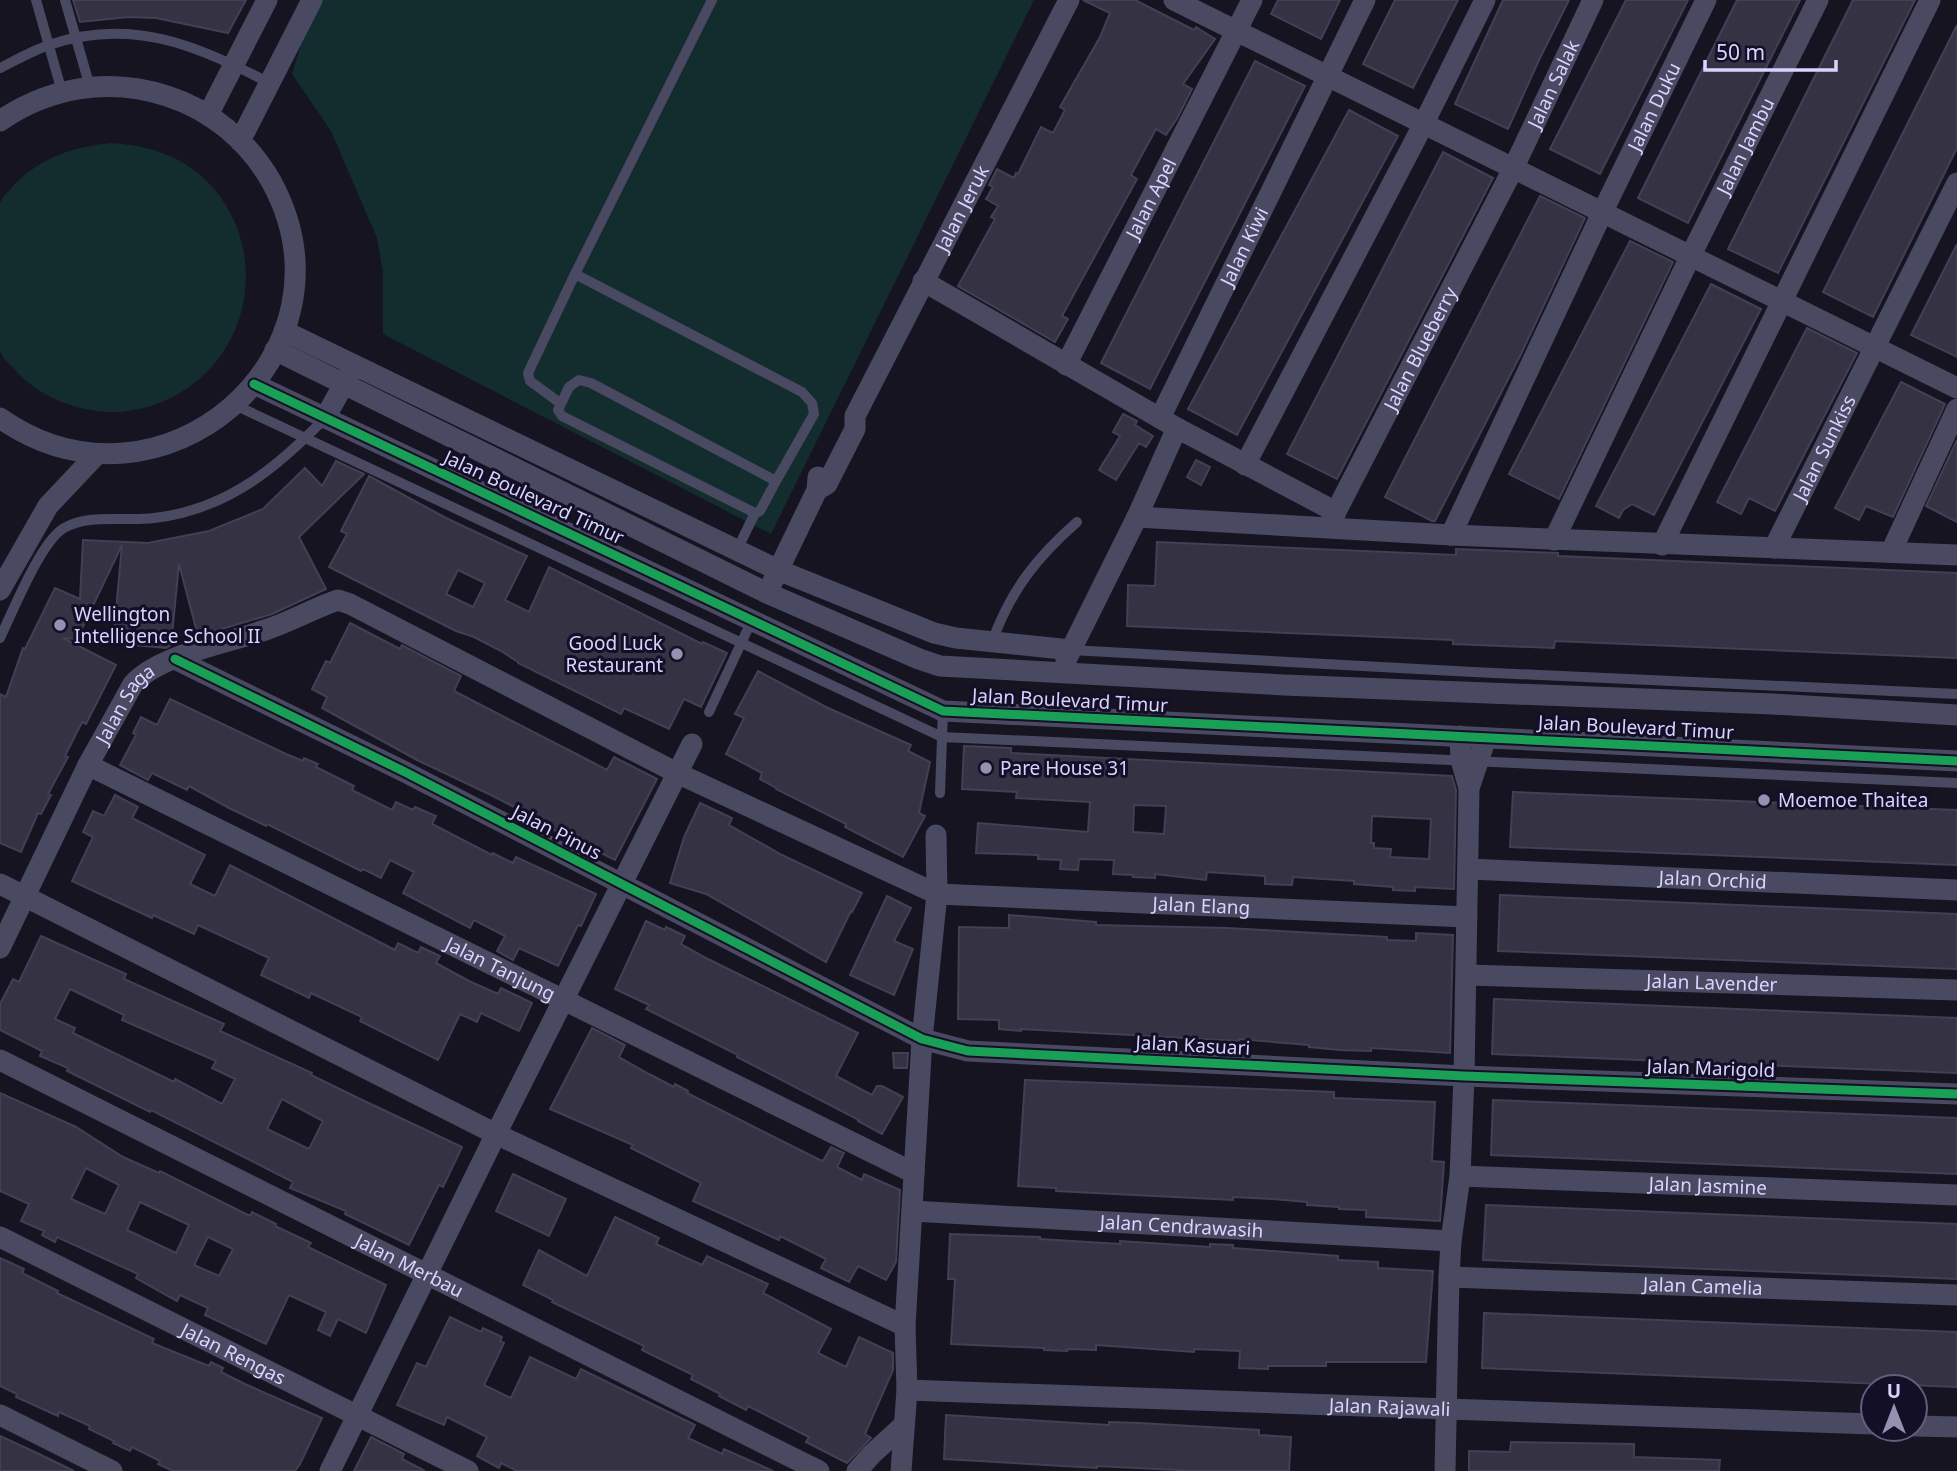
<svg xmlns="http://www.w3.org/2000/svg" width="1957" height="1471" viewBox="0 0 1957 1471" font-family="'Noto Sans',sans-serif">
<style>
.green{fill:#132c2d}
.building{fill:#343243;stroke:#433f54;stroke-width:2;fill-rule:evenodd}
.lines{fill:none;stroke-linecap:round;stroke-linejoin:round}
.lane{stroke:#4a4962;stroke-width:10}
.street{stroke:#4a4962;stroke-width:21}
.cycleway-casing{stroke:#130f26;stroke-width:13}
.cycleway{stroke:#1a9f57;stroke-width:9}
.poi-dot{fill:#9591b1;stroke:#130f26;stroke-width:2.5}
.labels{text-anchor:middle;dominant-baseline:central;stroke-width:6;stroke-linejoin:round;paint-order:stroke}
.street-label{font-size:19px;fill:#d9d4ff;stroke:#130f26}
.poi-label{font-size:19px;fill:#d9d4ff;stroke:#130f26;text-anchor:start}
</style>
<rect width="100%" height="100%" fill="#161421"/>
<!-- green -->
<path class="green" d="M317 0H1034L771 534 383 334V272L377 238 331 131 292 74 309 18Z
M112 143C136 145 157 149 178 160 266 208 268 335 186 389 164 404 138 412 111 412 75 411 37 396 13 368 8 363 2 357 0 351 0 345 0 336 0 330 0 309 0 288 0 266 0 253 0 213 0 203 2 197 9 191 13 186 39 158 74 146 112 143Z"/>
<!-- building -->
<path class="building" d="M73 0H246L228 33 156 18 128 17 80 22Z
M1083 0H1135L1194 30 1196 27 1215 39 1183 84 1192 89 1178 117 1166 135 1156 129 1131 175 1137 179 1062 316 1068 319 1055 342 958 286 995 219 991 217 998 206 986 199 993 187 989 185 997 169 1014 178 1016 173 1018 174 1041 127 1053 133 1065 110 1060 107 1100 37 1110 13Z
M1278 0H1340L1321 39 1271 14Z
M1395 0H1458L1413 88 1363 64Z
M1503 0H1569L1539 60 1508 129 1455 104Z
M1626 0H1688L1600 174 1550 149Z
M1737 0H1800L1688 223 1638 198Z
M1853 0H1915L1778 273 1728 249Z
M1957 25V148L1873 317 1823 292Z
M1255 61 1305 86 1150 389 1101 363Z
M1349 110 1398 136 1237 435 1188 409Z
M1443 152 1493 178 1337 479 1287 454Z
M1540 196 1585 218 1521 354 1435 521H1432L1385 497Z
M1630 241 1673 262 1559 499 1509 474Z
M1957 244V357L1911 335Z
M1711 284 1761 309 1654 515 1632 504 1623 510 1619 518 1596 506Z
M1807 328 1857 353 1775 511 1749 498 1741 514 1717 502Z
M1901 382 1945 404 1893 517 1866 506 1859 520 1835 508Z
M1123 414 1137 421 1135 425 1153 436 1146 447 1139 443 1116 480 1099 470 1120 436 1113 432Z
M1957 440V522L1926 506Z
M1196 460 1210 467 1201 485 1187 477Z
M336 461 364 474 299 537 326 589 272 614 198 636 179 564 171 645 166 648 113 643 122 545 77 639 63 638 116 665 86 724 82 722 65 756 68 757 48 794 51 795 41 814 38 813 21 852 0 843V694L6 697 23 648 25 649 55 588 80 599 83 540 148 543 209 531 263 509 305 468 322 486Z
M369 476 446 518 527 556 505 600 529 612 549 567 702 644 703 642 727 653 701 707 684 699 669 729 624 708 621 714 518 663V662L501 651 474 637 456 631 329 567 347 534 341 531ZM458 570 485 583 473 607 446 594Z
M1157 542 1456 555V549L1558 553V556L1957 573V658L1555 641 1554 648 1453 644V640L1127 626 1128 585 1155 586Z
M350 623 400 649 402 645 461 676 454 691 588 760 607 770 614 757 657 779 615 860 515 811 516 808 491 795 419 761 322 708 327 697 312 689 326 661 330 663Z
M758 671 826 707 911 745 908 751 930 762 919 813 925 816 903 857 845 827 846 824 776 789V788L760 779 762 773 726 754 744 718 735 714Z
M170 699 286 754 303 761 304 758 318 764 316 767 354 786 352 790 392 810 396 802 413 810 415 807 436 816 432 824 492 855 493 853 513 863 516 857 596 894 581 926 578 925 558 966 519 948 513 960 497 951 505 936 474 920 470 928 403 893 414 872 390 860 381 878 363 869 361 871 267 824 266 826 229 808 189 786 187 790 152 773 148 780 120 765 136 735 133 733 141 717 157 725Z
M964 746 1011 748V753L1452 776 1456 790 1454 889 1415 887V891L1393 890V887L1354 884V881L1293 877 1292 885 1265 884V876L1207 872 1206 880 1155 874V878L1133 877V875L1113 874 1114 860 1079 859 1078 870 1060 869 1061 860 1038 859V855L976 853 978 823 1088 832 1090 802 1016 798 1017 792 962 789ZM1134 805 1166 806 1164 834 1133 832ZM1372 816 1431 819 1429 859 1390 857 1391 849 1374 848V843H1371Z
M1513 792 1957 810V865L1510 847Z
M115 795 138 807 132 818 205 855 190 884 215 896 230 865 395 950 398 943 418 953 421 947 440 956 436 963 469 981 498 994 501 988 532 1003 519 1031 481 1013 477 1022 460 1014 438 1060 360 1021 362 1017 311 993 309 998 261 975 269 958 198 925 194 934 153 915 152 918 72 881 93 837 83 832 93 811 104 816Z
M700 803 732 818 729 825 782 855 862 893 852 912 851 911 826 962 706 894 670 883 684 837Z
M1500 895 1957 914V969L1498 951Z
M887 896 911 908 894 941 913 949 894 995 850 975Z
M1009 915 1096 922V925L1227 928 1387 937V940L1416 941V933L1453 935 1450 1053 1371 1048V1051L1340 1050 1309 1047V1045L1239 1039V1041L1021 1029V1031L999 1029V1020L958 1019 959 927 1009 928Z
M646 921 665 930 666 927 685 936 681 944 708 959 858 1033 836 1076 872 1095 877 1086H882L903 1097 882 1134 858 1121 859 1120 737 1057 738 1055 646 1009 649 1005 615 989Z
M41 936 126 974 124 979 224 1024 220 1031 312 1073 311 1075 356 1097 462 1147 443 1187 439 1185 409 1245 345 1214 346 1211 290 1188 293 1182 151 1110 150 1112 67 1071 68 1068 40 1056 42 1051 0 1030V1004L13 979 19 982ZM70 989 124 1015 122 1020 216 1061 212 1068 235 1079 222 1104 175 1079 174 1082 73 1033 75 1028 55 1019ZM282 1099 323 1121 309 1149 267 1129Z
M1494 999 1957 1018V1073L1492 1054Z
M592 1028 625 1045 619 1057 649 1074 674 1087 675 1084 688 1091 687 1093 820 1160 823 1161 831 1147 844 1153 837 1167 862 1180 864 1174 900 1190 896 1262 886 1280 858 1266 849 1282 821 1268 826 1259 780 1236 779 1240 693 1201 701 1183 631 1148 633 1145 550 1109Z
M893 1053H908L907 1068H894Z
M1025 1080 1334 1092V1098L1435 1102 1432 1161 1444 1162 1440 1221 1366 1217V1210L1339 1209V1207L1307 1205V1202L1273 1199 1233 1197V1200L1056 1191V1188L1018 1186Z
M0 1093 76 1127 123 1157 159 1173 160 1171 250 1216 252 1212 276 1224 275 1226 311 1243 308 1247 386 1285 366 1333 338 1319 330 1336 318 1330 326 1312 289 1295 266 1344 205 1315 208 1308 180 1295 177 1301 136 1278 138 1274 57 1237 55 1242 42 1235 44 1231 21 1221 29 1204 0 1191ZM86 1168 119 1185 105 1214 71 1199ZM140 1202 189 1225 176 1253 127 1230ZM208 1237 233 1249 219 1276 194 1265Z
M1493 1100 1957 1118V1174L1491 1155Z
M513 1174 566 1199 549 1236 496 1211Z
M1486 1205 1957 1224V1279L1483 1260Z
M615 1217 659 1238 656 1244 702 1265 707 1256 768 1284 763 1293 831 1329 818 1353 846 1367 859 1337 893 1353V1370L865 1434 871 1438 847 1463 806 1442 809 1437 748 1406 746 1410 719 1396 720 1394 691 1379 693 1375 642 1350 644 1346 552 1302 553 1300 523 1285 539 1250 587 1276Z
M950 1234 1040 1237V1239L1120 1244V1241L1210 1247V1244L1233 1245V1248L1338 1256V1260L1378 1262V1268L1433 1271 1426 1362H1326V1366H1268V1369L1239 1368 1240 1351 1194 1349V1352L1096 1345V1350L1067 1349V1351L1044 1350V1348L951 1344 955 1279H948Z
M0 1258 24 1269 22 1273 58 1291 57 1293 154 1339 152 1343 209 1366 211 1362 223 1368 221 1372 245 1384 322 1418 300 1464 295 1471H173L158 1464 160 1461 132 1447 130 1451 113 1443 114 1441 89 1429 90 1426 59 1412 58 1416 16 1397 17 1394 0 1386Z
M1484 1313 1957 1332V1387L1482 1368Z
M450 1317 481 1332 483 1328 502 1337 500 1341 504 1343 484 1385 511 1398 530 1357 576 1379 581 1369 695 1425 688 1438 722 1454 724 1449 773 1471H517L501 1463 499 1468 477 1456 487 1437 447 1417 444 1425 397 1405 417 1363 426 1367Z
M946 1415 1109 1425V1422L1139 1423 1259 1430V1435L1291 1437 1289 1471H1197L1097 1466V1468L944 1459Z
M0 1436 39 1454 74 1471H0Z
M371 1437 404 1454 402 1459 425 1471H354Z
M1511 1442 1634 1444V1457L1720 1460 1719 1471H1469V1451L1510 1452Z"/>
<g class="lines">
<!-- lane -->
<path class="lane" d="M36 0 62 92
M65 0 90 87
M0 68C16 60 32 51 49 45 130 17 198 45 269 83
M575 274 712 0
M560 403 530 381 528 373 575 274 802 392 812 403 814 414 776 481
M235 405 942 737 1957 783
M737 550 755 513 760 511 776 481 591 383 579 380 569 387 558 410 562 416 755 513
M0 638C13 611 41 541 64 528 90 513 126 522 154 518 226 510 277 468 325 418
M992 642C1011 590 1036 558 1077 522
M1071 650 1473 672 1957 694
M709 712 752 620
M940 793 943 711"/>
<!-- street -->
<g class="street">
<path d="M1174 0 1957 388"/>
<path d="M208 115 267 0"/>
<path d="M0 121C49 87 110 77 167 96 211 110 248 141 271 181 366 354 161 531 0 418"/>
<path d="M240 141 312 0"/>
<path d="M923 281 1177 428 1336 512"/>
<path d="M284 331 778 570 934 633 956 638 1071 650"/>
<path d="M275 350 767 593 919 659 940 666 1284 685 1773 704 1957 715"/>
<path id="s1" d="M1066 365 1252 0"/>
<path d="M254 384 943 711 1957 761"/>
<path d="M325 418 350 373"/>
<path id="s2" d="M1160 418 1365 0"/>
<path d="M1245 465 1423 125 1485 0"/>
<path id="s3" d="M817 490 827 484 855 429V416L1069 0"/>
<path d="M1137 517 1451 535 1957 555"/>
<path id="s4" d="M1328 527 1513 169 1593 0"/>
<path id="s5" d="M1451 535 1602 213 1706 0"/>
<path id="s6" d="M1554 540 1690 257 1818 0"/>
<path d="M1662 545 1930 0"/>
<path id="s7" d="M1774 548 1957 183"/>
<path d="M1891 552 1957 409"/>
<path d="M773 581 817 490 818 477"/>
<path d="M0 590 48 506 97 454"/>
<path d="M175 659 405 772 922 1039 968 1051 1464 1076 1957 1094"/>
<path d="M1066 660 1137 517 1177 428"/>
<path id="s8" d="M88 765 914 1173"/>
<path d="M1469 788 1486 738"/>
<path id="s9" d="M1468 869 1957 890"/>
<path d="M0 884 496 1134 905 1326"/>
<path id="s10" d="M0 948 88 765 133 684C160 654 229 643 268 629 292 621 314 608 338 600L350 604 677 773 937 894 1467 917"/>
<path id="s11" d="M1467 975 1957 990"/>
<path id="s12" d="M0 1060 819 1471"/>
<path id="s13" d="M1460 1176 1957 1195"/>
<path id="s14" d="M912 1211 1451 1241"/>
<path id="s15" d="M0 1237 468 1471"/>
<path id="s16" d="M1449 1277 1957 1295"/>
<path id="s17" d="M907 1390 1873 1424"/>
<path d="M0 1415 112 1471"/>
<path d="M1915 1426 1957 1427"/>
<path d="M330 1471 496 1134 692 744"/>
<path d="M857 1471 872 1454 904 1425"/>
<path d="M901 1471 907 1390 905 1326 922 1039 937 894 936 835"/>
<path d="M1445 1471 1449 1277 1451 1241 1460 1176 1464 1076 1469 788 1461 760 1460 736"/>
</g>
<!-- cycleway casing -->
<g class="cycleway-casing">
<path id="cycleway" d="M254 384 943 711 1957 761
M175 659 405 772 922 1039 968 1051 1464 1076 1957 1094"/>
</g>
<!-- cycleway -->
<use href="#cycleway" class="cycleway"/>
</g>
<!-- markers -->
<g class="poi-dot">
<circle cx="60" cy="625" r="7"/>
<circle cx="677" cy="654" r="7"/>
<circle cx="986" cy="768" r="7"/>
<circle cx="1764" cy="800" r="7"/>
</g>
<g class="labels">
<!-- street labels -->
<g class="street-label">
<text stroke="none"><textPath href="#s4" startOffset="497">Jalan Salak</textPath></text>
<text stroke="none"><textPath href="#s5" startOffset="474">Jalan Duku</textPath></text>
<text stroke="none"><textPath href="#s6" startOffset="438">Jalan Jambu</textPath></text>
<text stroke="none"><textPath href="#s1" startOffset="187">Jalan Apel</textPath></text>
<text stroke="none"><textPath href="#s3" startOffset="320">Jalan Jeruk</textPath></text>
<text stroke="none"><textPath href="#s2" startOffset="191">Jalan Kiwi</textPath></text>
<text stroke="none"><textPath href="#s4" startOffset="201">Jalan Blueberry</textPath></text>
<text stroke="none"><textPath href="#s7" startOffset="112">Jalan Sunkiss</textPath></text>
<text transform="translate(534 497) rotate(25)">Jalan Boulevard Timur</text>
<text transform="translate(1070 700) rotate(3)">Jalan Boulevard Timur</text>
<text stroke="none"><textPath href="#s10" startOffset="275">Jalan Saga</textPath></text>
<text transform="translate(1636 727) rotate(3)">Jalan Boulevard Timur</text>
<text transform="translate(557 832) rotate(27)">Jalan Pinus</text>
<text stroke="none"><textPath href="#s9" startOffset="245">Jalan Orchid</textPath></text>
<text stroke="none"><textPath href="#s10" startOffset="1451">Jalan Elang</textPath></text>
<text stroke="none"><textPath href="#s8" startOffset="460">Jalan Tanjung</textPath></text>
<text stroke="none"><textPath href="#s11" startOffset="245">Jalan Lavender</textPath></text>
<text transform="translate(1193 1045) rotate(3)">Jalan Kasuari</text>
<text transform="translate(1711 1068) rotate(2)">Jalan Marigold</text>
<text stroke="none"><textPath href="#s13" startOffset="248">Jalan Jasmine</textPath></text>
<text stroke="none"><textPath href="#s14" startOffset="270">Jalan Cendrawasih</textPath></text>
<text stroke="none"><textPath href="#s12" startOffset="458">Jalan Merbau</textPath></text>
<text stroke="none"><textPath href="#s16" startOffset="254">Jalan Camelia</textPath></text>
<text stroke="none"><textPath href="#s15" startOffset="261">Jalan Rengas</textPath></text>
<text stroke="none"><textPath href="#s17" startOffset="483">Jalan Rajawali</textPath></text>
</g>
<!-- poi labels -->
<g class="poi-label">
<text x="74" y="614">Wellington<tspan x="74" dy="22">Intelligence School II</tspan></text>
<text x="663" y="643" text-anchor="end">Good Luck<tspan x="663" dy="22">Restaurant</tspan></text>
<text x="1000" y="768">Pare House 31</text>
<text x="1778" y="800">Moemoe Thaitea</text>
</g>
</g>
<!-- north arrow -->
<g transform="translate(1894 1408)"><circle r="33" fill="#130f26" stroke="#625e7d" stroke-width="2"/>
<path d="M0-5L12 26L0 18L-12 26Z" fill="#9591b1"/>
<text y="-10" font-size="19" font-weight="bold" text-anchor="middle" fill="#d9d4ff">U</text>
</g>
<!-- scale -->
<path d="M1705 60v10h131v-10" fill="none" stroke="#d9d4ff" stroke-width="3.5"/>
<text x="1716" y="60" font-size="21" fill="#d9d4ff" stroke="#130f26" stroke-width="5" paint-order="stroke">50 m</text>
</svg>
